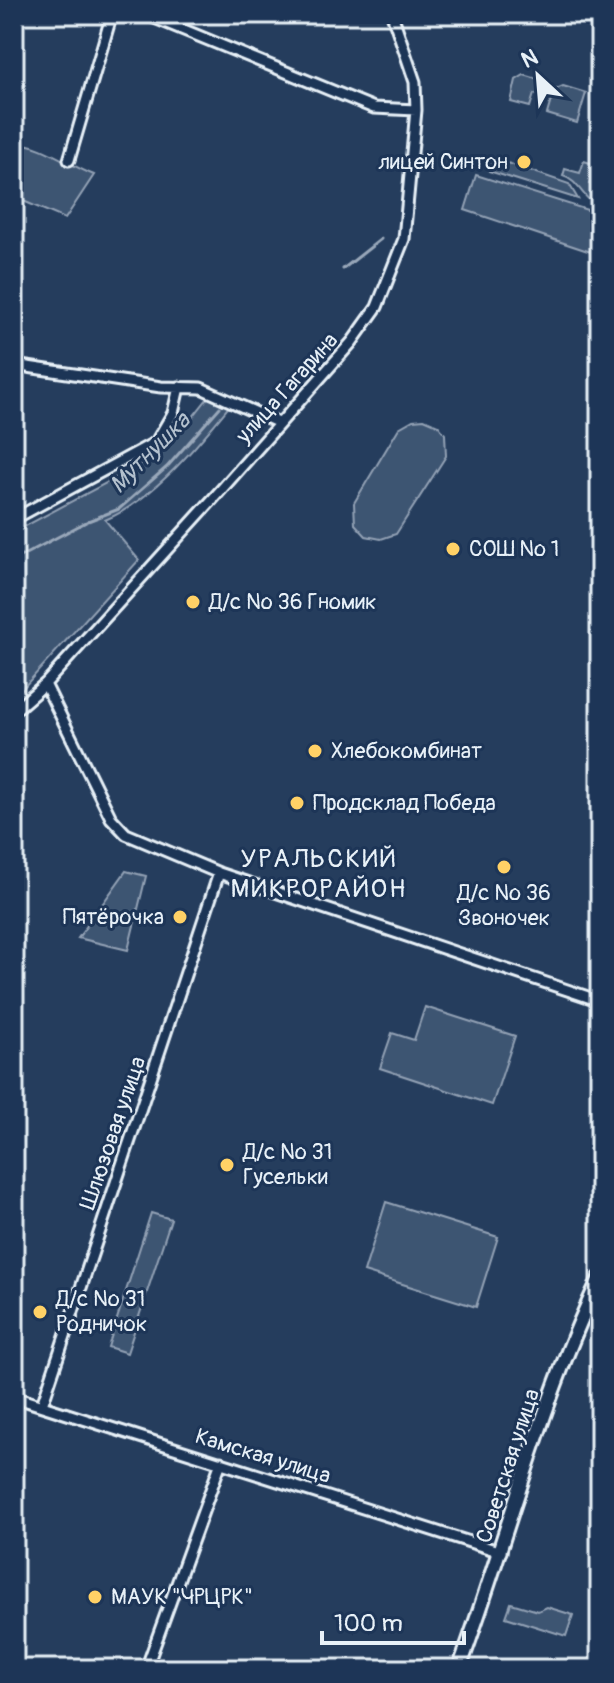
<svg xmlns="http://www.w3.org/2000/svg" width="614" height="1683" viewBox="0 0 614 1683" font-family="Pangolin,sans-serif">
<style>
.green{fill:#3e5472;stroke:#93a2b5;stroke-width:2}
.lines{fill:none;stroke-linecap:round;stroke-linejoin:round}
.stream{stroke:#99a8ba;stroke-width:3}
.minor-casing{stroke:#e8f1f8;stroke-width:15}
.major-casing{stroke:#e8f1f8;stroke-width:18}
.minor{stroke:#1d3557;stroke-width:9}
.major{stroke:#1d3557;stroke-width:12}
.poi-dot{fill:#ffd166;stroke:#1d3557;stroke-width:3}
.labels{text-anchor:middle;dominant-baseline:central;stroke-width:6;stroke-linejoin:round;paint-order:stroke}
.poi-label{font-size:22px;fill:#e8f1f8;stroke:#1d3557;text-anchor:start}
.street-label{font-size:22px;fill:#e8f1f8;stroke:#1d3557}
.water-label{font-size:24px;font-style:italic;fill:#b4c1ce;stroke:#1d3557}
.quarter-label{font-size:26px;letter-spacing:2px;fill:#e8f1f8;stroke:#1d3557}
</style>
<rect width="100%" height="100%" fill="#253d5d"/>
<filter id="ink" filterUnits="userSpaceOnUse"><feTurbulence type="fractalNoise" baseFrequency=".0125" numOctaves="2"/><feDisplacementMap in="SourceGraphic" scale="16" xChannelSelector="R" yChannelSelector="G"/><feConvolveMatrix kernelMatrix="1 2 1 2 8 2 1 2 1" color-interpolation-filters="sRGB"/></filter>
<g filter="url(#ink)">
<!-- green -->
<path class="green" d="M524 75 550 83 546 97 534 94 530 107 511 102 516 80Z
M563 86 586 93 577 123 547 114 554 90Z
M14 143C41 143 68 165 94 175L65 219 14 197Z
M493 158 569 184 578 199 489 171Z
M584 161 600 166 594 167 589 184 600 187V206C582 200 580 181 563 176L565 169 580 173Z
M476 175 600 214V255L465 210Z
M215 389 235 399C202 440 154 500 105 520L139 560 14 698V532L142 464 184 428Z
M424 419 438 425 445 434 446 456 396 534 381 539 366 536 355 524 354 503 399 428 413 420Z
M126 871 146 876 128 950 78 938Z
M425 1007 515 1036 492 1105 380 1068 392 1033 414 1040Z
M386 1202 498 1237 476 1307 364 1272Z
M151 1213 171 1219 127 1353 108 1347Z
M511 1603 538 1611 547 1607 573 1615 566 1636 506 1617Z"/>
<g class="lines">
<!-- stream -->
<path class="stream" d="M343 269 381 239
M14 560 88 521 119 509 167 467 220 407"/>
<!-- minor casing -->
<g class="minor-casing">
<path id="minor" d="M145 14 374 108 416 110
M69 160 112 14
M14 365 161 387 201 388 279 423
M14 519 156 442 173 413 179 387
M45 684 111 818 126 834 219 873 600 1001
M14 711 45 684 212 500 352 342 377 307 404 239 416 110 415 82 392 14
M14 1397 501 1552
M42 1405 219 873
M146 1669 221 1462"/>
</g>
<!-- major casing -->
<g class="major-casing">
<path id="major" d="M459 1669C507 1539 540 1403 600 1278"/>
</g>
<!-- minor -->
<use href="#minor" class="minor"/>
<!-- major -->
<use href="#major" class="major"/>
</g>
</g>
<!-- markers -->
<g class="poi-dot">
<circle cx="524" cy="162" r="8"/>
<circle cx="453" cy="549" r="8"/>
<circle cx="193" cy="602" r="8"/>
<circle cx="315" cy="751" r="8"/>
<circle cx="297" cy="803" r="8"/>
<circle cx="504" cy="867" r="8"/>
<circle cx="180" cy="917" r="8"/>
<circle cx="227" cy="1165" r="8"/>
<circle cx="40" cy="1312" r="8"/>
<circle cx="95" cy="1597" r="8"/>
</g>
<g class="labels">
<!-- poi labels -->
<g class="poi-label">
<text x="508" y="162" text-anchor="end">лицей Синтон</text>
<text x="469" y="549">СОШ № 1</text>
<text x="209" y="602">Д/с № 36 Гномик</text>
<text x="331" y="751">Хлебокомбинат</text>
<text x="313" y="803">Продсклад Победа</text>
<text x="504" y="893" text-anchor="middle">Д/с № 36<tspan x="504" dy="25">Звоночек</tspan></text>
<text x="164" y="917" text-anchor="end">Пятёрочка</text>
<text x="243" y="1152">Д/с № 31<tspan x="243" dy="25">Гусельки</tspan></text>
<text x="56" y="1299">Д/с № 31<tspan x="56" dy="25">Родничок</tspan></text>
<text x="111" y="1597">МАУК "ЧРЦРК"</text>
</g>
<!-- street labels -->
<g class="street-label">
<text transform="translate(287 388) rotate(-48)">улица Гагарина</text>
<text transform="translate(113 1133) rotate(-71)">Шлюзовая улица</text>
<text transform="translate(263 1456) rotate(17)">Камская улица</text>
<text transform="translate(508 1466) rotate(-72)">Советская улица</text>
</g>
<!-- water labels -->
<g class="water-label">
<text transform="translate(150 453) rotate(-45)">Мутнушка</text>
</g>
<!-- quarter labels -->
<g class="quarter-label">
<text x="319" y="859">УРАЛЬСКИЙ<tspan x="319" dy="30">МИКРОРАЙОН</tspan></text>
</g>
</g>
<!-- margin -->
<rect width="614" height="1683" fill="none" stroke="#1d3557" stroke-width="48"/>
<rect x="24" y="24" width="566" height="1635" fill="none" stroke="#e8f1f8" stroke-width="3" filter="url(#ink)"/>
<!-- north arrow -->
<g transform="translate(538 76) rotate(334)" stroke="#1d3557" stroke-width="6" paint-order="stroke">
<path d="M0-6L14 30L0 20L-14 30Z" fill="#e8f1f8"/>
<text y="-12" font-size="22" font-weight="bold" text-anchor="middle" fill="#e8f1f8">N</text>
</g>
<!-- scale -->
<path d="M322 1631v12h142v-12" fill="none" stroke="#e8f1f8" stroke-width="4"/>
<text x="334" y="1631" font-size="24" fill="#e8f1f8" stroke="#1d3557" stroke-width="6" paint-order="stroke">100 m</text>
</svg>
